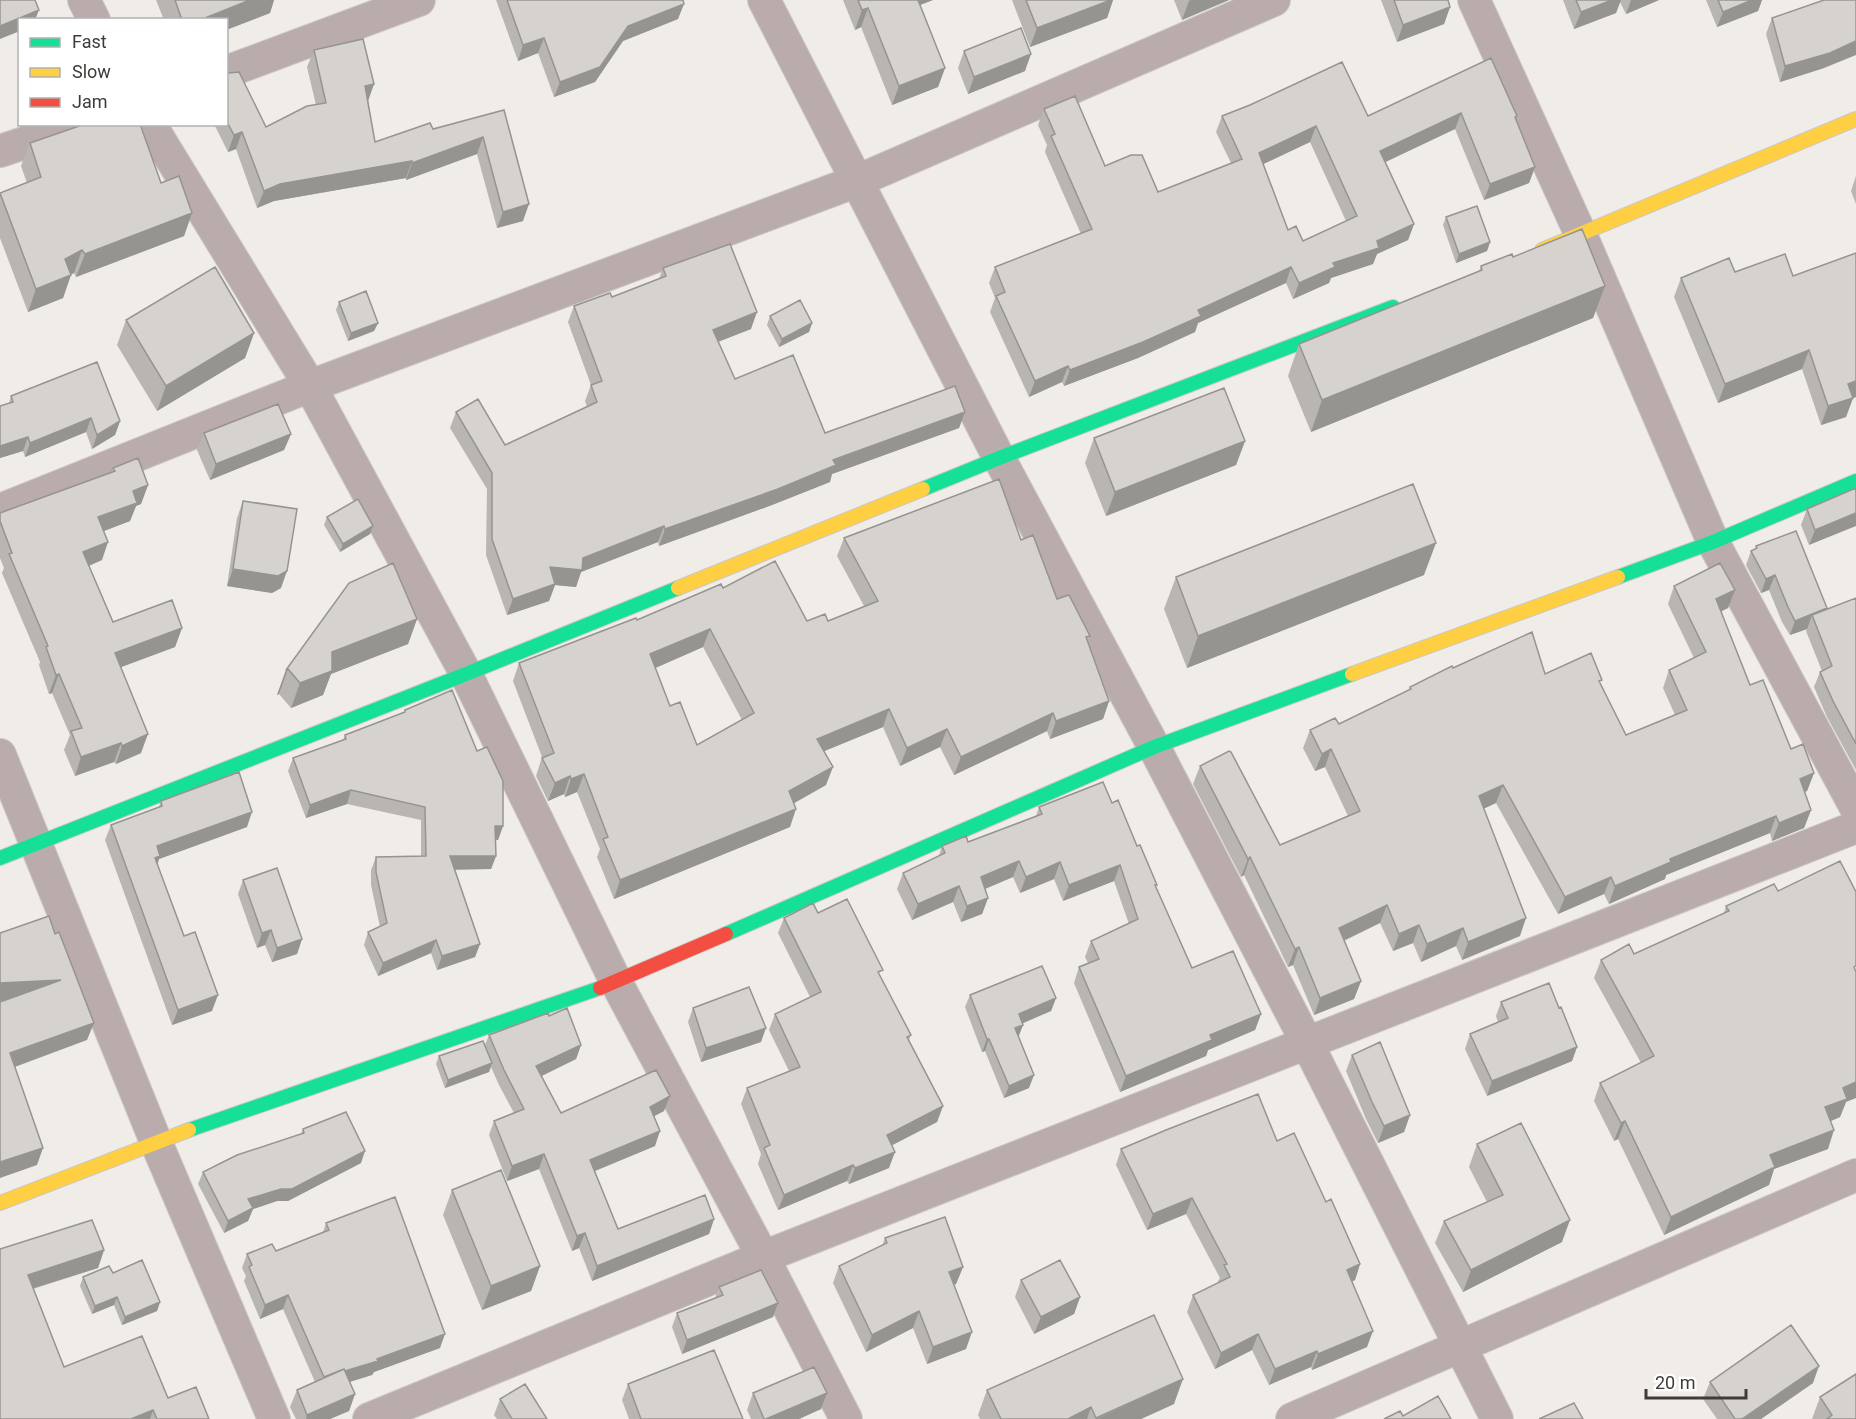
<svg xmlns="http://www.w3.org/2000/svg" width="1856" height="1419" viewBox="0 0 1856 1419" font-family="Roboto,sans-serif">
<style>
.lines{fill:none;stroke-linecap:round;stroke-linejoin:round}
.street-casing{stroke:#ccc9c6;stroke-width:34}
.fast-casing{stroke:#ccc9c6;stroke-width:16}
.slow-casing{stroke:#ccc9c6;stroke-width:16}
.jam-casing{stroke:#ccc9c6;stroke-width:16}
.street{stroke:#baacac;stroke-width:32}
.fast{stroke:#16e098;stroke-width:14}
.slow{stroke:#ffcf43;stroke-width:14}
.jam{stroke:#f24e42;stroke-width:14}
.wall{fill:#b8b5b2;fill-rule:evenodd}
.shaded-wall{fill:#969491}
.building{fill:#d6d3cf;stroke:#969491;stroke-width:1.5;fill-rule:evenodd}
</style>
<rect width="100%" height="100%" fill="#f0ece8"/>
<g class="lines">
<!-- street casing -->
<g class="street-casing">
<path id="street" d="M84 0 94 20
M764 0 999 458 1154 747 1307 1043 1497 1419
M1474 0 1581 235 1713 542 1856 808
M226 72 419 0
M150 124 310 386 466 674 616 982 763 1257 846 1419
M0 151 81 124
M0 510 310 386 857 181 1274 0
M0 755 156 1142 274 1419
M369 1419 763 1257 1856 827
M1292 1419 1856 1175"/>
</g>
<!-- fast casing -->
<g class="fast-casing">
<path id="fast" d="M923 489 999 458 1393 307
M1618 577 1713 542 1856 481
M0 858 466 674 678 588
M726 934 1154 747 1352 674
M189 1130 600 988"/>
</g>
<!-- slow casing -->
<g class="slow-casing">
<path id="slow" d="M1542 250 1856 119
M678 588 923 489
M1352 674 1618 577
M0 1203 189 1130"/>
</g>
<!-- jam casing -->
<g class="jam-casing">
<path id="jam" d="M600 988 726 934"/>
</g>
<!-- street -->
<use href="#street" class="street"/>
<!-- fast -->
<use href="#fast" class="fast"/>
<!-- slow -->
<use href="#slow" class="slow"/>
<!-- jam -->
<use href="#jam" class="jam"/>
</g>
<!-- wall -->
<path class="wall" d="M156 0H274L270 13 226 30V20H164Z
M496 0H683L678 19 623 41 595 82 554 97 538 53 518 61Z
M843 0H933L920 5 945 68 938 87 892 105 861 27 855 30Z
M1012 0H1113L1107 18 1030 47Z
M1174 0H1229L1182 20Z
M1381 0H1448L1450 7 1444 24 1397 42Z
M1563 0H1659L1626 14 1620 2 1616 13 1574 29Z
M1706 0H1762L1758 11 1717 27Z
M1772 18 1824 68 1780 82 1766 34Z
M314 50 374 84 368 100 375 142 433 129 504 110 523 221 497 228 477 154 406 180V178L274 201 257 208 236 149 228 152 214 124H226V74L266 127 316 105 307 67Z
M964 51 1025 71 968 94 958 68Z
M1491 58 1535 167 1529 183 1484 200 1455 129 1385 162 1414 224 1408 240 1377 254 1373 264 1331 278 1329 283 1293 299 1286 283 1198 323 1195 332 1138 358 1064 386 1062 382 1029 397 990 312 995 298 989 283 995 267 1081 234 1045 152 1047 145 1038 125 1044 109 1105 166 1158 192 1231 163 1216 132 1222 116H1368ZM1310 142 1346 221 1303 241 1288 230 1263 164Z
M30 143 161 183 192 213 184 236 76 277 74 273 71 274 63 298 28 312 0 238V193L27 183 21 166Z
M1856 176V204L1851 191Z
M1446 217 1490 242 1487 251 1456 263 1443 225Z
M1513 257 1605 286 1593 318 1311 432 1288 376 1299 344 1479 271 1481 266Z
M663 268 751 329 718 342 735 379 825 433 965 412 959 428 832 474 830 482 772 505 659 546 658 542 581 572 576 587 555 585 549 601 507 615 486 555 487 489 450 428 456 412 505 445 587 407 585 401 591 385 568 322 574 306 612 297 659 279Z
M1735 272 1793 276 1856 397 1853 398 1846 417 1821 425 1802 369 1718 403 1674 297 1681 278Z
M339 302 378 323 374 331 348 341 336 310Z
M770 316 812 323 809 332 779 347 767 325Z
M126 320 254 333 245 358 157 411 117 345Z
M11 396 120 421 115 435 92 449 86 432 25 457 23 451 0 458V406L9 403Z
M204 433 291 434 284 450 210 480 197 450Z
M1094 438 1245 441 1236 465 1106 516 1085 463Z
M113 468 148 485 141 504 136 506 130 521 104 531 102 560 89 566 113 622 182 628 175 647 121 667 141 753 116 764 114 762 75 776 64 750 70 735 52 693 49 694 39 665 40 662 2 573 4 568 0 558V513L112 472Z
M1856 488 1809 545 1801 525 1807 509Z
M243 501 281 588 272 593 227 586 237 518Z
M327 517 373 526 370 534 340 552 324 525Z
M844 538 1057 599 1090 636 1088 642 1109 701 1103 719 1050 739 1047 731 954 775 940 747 900 766 883 727 824 751 826 785 794 803 790 827 614 899 597 857 600 849 577 792 565 797 564 794 548 801 536 776 542 757 513 681 519 663 723 588 807 621H828L864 606 837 556ZM703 647 742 720 697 745 670 706 655 668Z
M1756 546 1827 608V609L1856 598V770L1827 717 1814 687 1820 672 1822 671 1806 631 1807 629 1790 635 1782 622 1769 590 1761 593 1746 565 1751 551 1755 549Z
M1424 575 1187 668 1164 609 1176 577Z
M1674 586 1735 590 1728 608 1721 611 1750 685 1791 749 1814 773 1807 791 1805 792 1811 810 1804 828 1772 841 1770 833 1666 875 1665 879 1609 904 1604 894 1558 914 1496 803 1483 809 1520 936 1462 960 1456 946 1421 962 1413 943 1393 951 1380 923 1344 941 1361 981 1354 999 1314 1015 1293 965 1288 967 1244 875 1241 877 1193 784 1200 766 1280 845 1348 816 1325 767 1315 771 1303 748 1310 730 1339 724 1408 690 1410 687 1453 668 1545 674 1601 684 1626 735 1675 715 1663 688 1669 670 1694 658 1668 604Z
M417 619 408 644 331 674 323 695 291 708 279 694 277 695 286 670Z
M405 710 503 826 498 840 496 839V856L491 869H455L480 944 475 957 437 970 431 953 378 976 364 945 368 932 380 927 371 885V870L376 857 421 856V820L347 804 306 818 288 771 293 758 343 740 345 735 404 712Z
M161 801 247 827 159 859 157 865 212 1011 172 1025 105 840 111 825 159 807Z
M1112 803 1137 846 1192 968 1261 1014 1255 1030 1208 1050 1206 1056 1120 1092 1074 983 1079 967 1088 963 1085 957 1091 941 1129 924 1114 881 1063 901 1054 879 1020 893 1013 877 985 889 988 898 982 914 961 922 953 902 912 920 897 889 903 873 939 856 942 846 968 842 1036 816 1039 807Z
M243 880 302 939 297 954 272 962 265 945 257 948 238 894Z
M1726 906 1846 1102 1840 1117 1831 1121 1828 1149 1774 1169 1769 1185 1664 1235 1618 1139 1614 1141 1594 1101 1600 1083 1641 1063 1594 978 1601 960 1634 954 1724 913Z
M818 913 880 977 911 1035 909 1040 943 1106 937 1122 892 1145 889 1168 849 1184 847 1181 778 1210 758 1164 761 1154 741 1104 747 1088 789 1071 769 1030 775 1014 810 997 778 933 784 918Z
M970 995 1056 998 1051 1011 1022 1023 1023 1025 1018 1037 1029 1088 1004 1098 985 1051 982 1052 965 1007Z
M1501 1002 1559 1008 1577 1047 1572 1061 1487 1096 1465 1049 1470 1034 1498 1022 1496 1016Z
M693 1008 761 1042 701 1062 688 1022Z
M549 1016 581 1045 576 1059 542 1076 561 1113 664 1111 654 1116 655 1146 595 1171 618 1229 714 1219 709 1234 592 1281 579 1248 572 1251 539 1169 507 1181 489 1135 494 1121 514 1113 499 1085 491 1067 489 1072 445 1088 436 1064 439 1056 485 1045 489 1035Z
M1352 1055 1410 1115 1404 1132 1378 1143 1366 1119 1346 1071Z
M303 1129 361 1163 288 1201H277L253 1209 248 1221 224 1233 198 1184 203 1172 301 1134Z
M1277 1141 1326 1202 1360 1264 1355 1280 1352 1282 1367 1347 1312 1370 1311 1367 1269 1385 1252 1350 1215 1369 1187 1312 1193 1295 1219 1283 1218 1281 1220 1278 1186 1214 1147 1230 1116 1165 1121 1149Z
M1477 1144 1562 1242 1463 1292 1435 1243 1444 1221 1487 1202 1469 1167Z
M452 1190 540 1266 531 1291 482 1310 443 1215Z
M326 1223 440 1348 374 1372 372 1375 350 1382 355 1394 349 1411 330 1419H296L290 1407 297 1390 315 1382 283 1309 260 1319 244 1281 246 1276 242 1268 247 1254 276 1251 323 1232Z
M885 1238 963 1267 956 1284 954 1285 966 1349 927 1364 913 1328 866 1352 833 1283 839 1266 882 1246Z
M0 1249 104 1250 98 1268 33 1289 64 1367 168 1398 209 1419H0Z
M113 1273 160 1302 157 1311 122 1325 114 1305 92 1314 80 1286 83 1277Z
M1021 1280 1080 1297 1074 1314 1034 1334 1015 1297Z
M719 1287 778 1303 773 1317 682 1354 672 1327 677 1313 715 1298Z
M1710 1382 1813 1383 1761 1419H1717L1703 1399Z
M628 1384 743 1419H629L622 1400Z
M987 1390 1174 1404 1141 1419H980L978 1415Z
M753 1393 821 1409 799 1419H751L747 1410Z
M1820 1397 1856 1419H1812Z
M500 1399 547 1419H497L494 1415Z"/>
<!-- shaded-wall -->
<path class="shaded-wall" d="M250 0H274L270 13 226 30V20H200Z
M911 0H933L907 10Z
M1111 0H1113L1107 18 1030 47 1037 28Z
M1191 0H1229L1182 20 1189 1Z
M1612 0H1621L1616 13 1574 29 1581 12Z
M1631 0H1659L1626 14Z
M1752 0H1762L1758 11 1717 27 1723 12Z
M684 4 678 19 623 41 595 82 554 97 560 82 628 26Z
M1450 7 1444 24 1397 42 1403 25Z
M868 8 861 27 855 30 862 10Z
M39 10 35 20H20V31L0 39V26Z
M544 38 538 53 518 61 523 45Z
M1856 41V55L1824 68 1780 82 1785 66Z
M1031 54 1025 71 968 94 974 77Z
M945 68 938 87 892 105 899 86Z
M374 84 368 101 365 86Z
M1461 113 1455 129 1375 167 1380 151Z
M1316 126 1310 142 1253 169 1259 153Z
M242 132 236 149 228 152 234 135Z
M483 137 477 154 406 180 412 163Z
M412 161 406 178 274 201 257 208 264 191 280 184Z
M1535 167 1529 183 1484 200 1490 184Z
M529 204 523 221 497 228 503 212Z
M192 213 184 236 76 277 85 254Z
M1414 224 1408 240 1377 254 1373 264 1331 278 1329 283 1293 299 1299 283 1333 263 1377 241Z
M1490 242 1487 251 1456 263 1459 254Z
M82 250 74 273 60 280 71 275 63 298 28 312 36 289 65 259Z
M1291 267 1286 283 1198 323 1195 332 1138 358 1064 386 1070 370Z
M1605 286 1593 318 1311 432 1322 400Z
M757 312 751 329 707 346 713 330Z
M378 323 374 331 348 341 351 333Z
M812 323 809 332 779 347 782 339Z
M254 333 245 358 157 411 166 386Z
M1809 350 1802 369 1718 403 1725 384Z
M1068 366 1062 382 1029 397 1035 381Z
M1856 381V397L1853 398 1846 417 1821 425 1828 406 1848 384Z
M965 412 959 428 832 474 830 482 772 505 659 546 665 529 833 460Z
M91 418 86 432 25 457 30 443Z
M120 421 115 435 92 449 97 435Z
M291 434 284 450 210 480 216 464Z
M28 437 23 451 0 458V446Z
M1245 441 1236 465 1106 516 1115 492Z
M148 485 141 504 136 506 130 521 91 536 98 517 133 491Z
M1856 513V526L1809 545 1815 530Z
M373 526 370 534 340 552 343 544Z
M664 526 658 542 581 572 576 587 555 585 549 601 507 615 513 599 550 567 583 558Z
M108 542 102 560 76 571 83 552Z
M1436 543 1424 575 1187 668 1198 636Z
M233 569 287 571 281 588 272 593 227 586Z
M1775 575 1769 590 1761 593 1766 579Z
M1735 590 1728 608 1710 617 1716 599Z
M1827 608 1822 623 1812 615 1807 629 1790 635 1795 621Z
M417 619 408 644 331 674 323 695 291 708 300 683 332 652Z
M182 628 175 647 108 672 115 653Z
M710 629 703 647 644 673 650 654Z
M288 669 279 694 277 695 286 670Z
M59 674 52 693 49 694 56 675Z
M1109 701 1103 719 1050 739 1056 721Z
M889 709 883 727 810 757 817 739Z
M1053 713 1047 731 954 775 961 757Z
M947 729 940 747 900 766 907 748Z
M148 734 141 753 116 764 122 746Z
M121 743 114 762 75 776 81 757Z
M1331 749 1325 767 1315 771 1322 754Z
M833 767 826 785 782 810 789 791Z
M1814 773 1807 791 1793 796 1800 779Z
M584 774 577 792 565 797 571 779Z
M570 776 564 794 548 801 555 783Z
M1503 785 1496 803 1472 814 1479 796Z
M351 790 347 804 306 818 310 805Z
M796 809 790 827 614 899 620 880Z
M1811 810 1804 828 1772 841 1779 823Z
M252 812 247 827 159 859 155 872 149 874 157 846Z
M1776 816 1770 833 1666 875 1665 879 1609 904 1615 886 1670 859Z
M495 826H503L498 840 491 839Z
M450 856H496L491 869 446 870Z
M1250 857 1244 875 1241 877 1248 859Z
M1019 861 1013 877 975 893 981 877Z
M1060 862 1054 879 1020 893 1026 877Z
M1120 865 1114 881 1063 901 1069 885Z
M1611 877 1604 894 1558 914 1565 897Z
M959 886 953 902 912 920 918 904Z
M988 898 982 914 961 922 967 906Z
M1387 905 1380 923 1332 946 1339 928Z
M1526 918 1520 936 1462 960 1468 942Z
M1419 925 1413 943 1393 951 1399 934Z
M1463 928 1456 946 1421 962 1427 944Z
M271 930 265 945 257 948 262 933Z
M302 939 297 954 272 962 277 948Z
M436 940 431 953 378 976 383 963Z
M480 944 475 957 437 970 442 956Z
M1299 947 1293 965 1288 967 1295 949Z
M61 980 55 998 0 1001V983Z
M1361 981 1354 999 1314 1015 1320 998Z
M218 995 212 1011 172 1025 178 1010Z
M1056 998 1051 1011 1014 1027 1019 1014Z
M1261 1014 1255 1030 1208 1050 1206 1056 1120 1092 1126 1076 1210 1035Z
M94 1023 87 1040 4 1071 10 1053Z
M1023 1025 1018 1038 1015 1028Z
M766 1028 761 1042 701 1062 706 1048Z
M987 1039H989L985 1051 982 1052Z
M581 1045 576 1059 531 1081 536 1066Z
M1577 1047 1572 1061 1487 1096 1492 1081Z
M492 1063 489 1072 445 1088 448 1080Z
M1034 1075 1029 1088 1004 1098 1009 1086Z
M1856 1082V1098L1846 1102 1840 1117 1819 1126 1825 1107 1843 1088Z
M670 1096 664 1111 645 1121 650 1107Z
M943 1106 937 1122 881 1151 887 1135Z
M1410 1115 1404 1132 1378 1143 1384 1126Z
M1625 1121 1618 1139 1614 1141 1621 1123Z
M1834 1130 1828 1149 1774 1169 1769 1185 1664 1235 1671 1217 1770 1155Z
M660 1131 655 1146 585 1175 590 1160Z
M43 1148 37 1165 0 1178V1162Z
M365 1151 361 1163 288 1201H277L253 1209 248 1221 224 1233 228 1221 248 1199Z
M895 1152 889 1168 849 1184 855 1168Z
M544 1154 539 1169 507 1181 512 1166Z
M853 1165 847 1181 778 1210 784 1195Z
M1192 1198 1186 1214 1147 1230 1153 1214Z
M714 1219 709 1234 592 1281 597 1266Z
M1570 1220 1562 1242 1463 1292 1471 1270Z
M585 1233 579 1248 572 1251 577 1236Z
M104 1250 98 1268 21 1292 28 1275Z
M1360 1264 1355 1280 1341 1286 1347 1270Z
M540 1266 531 1291 482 1310 491 1286Z
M963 1267 956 1284 942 1289 949 1272Z
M288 1295 283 1309 260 1319 265 1305Z
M117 1297 114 1305 92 1314 95 1306Z
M1080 1297 1074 1314 1034 1334 1041 1317Z
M160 1302 157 1311 122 1325 125 1317Z
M778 1303 773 1317 682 1354 687 1340Z
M919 1311 913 1328 866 1352 872 1335Z
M1373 1331 1367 1347 1312 1370 1318 1354Z
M972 1332 966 1349 927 1364 933 1347Z
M445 1334 440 1348 374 1372 372 1375 319 1391 324 1377Z
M1258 1334 1252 1350 1215 1369 1221 1353Z
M1317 1351 1311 1367 1269 1385 1275 1369Z
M1819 1366 1813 1383 1761 1419H1742Z
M1183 1379 1174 1404 1141 1419H1096Z
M827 1393 821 1409 799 1419H766Z
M355 1394 349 1411 330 1419H306L307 1415Z
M1091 1407 1087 1419H1068Z
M153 1410 150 1419H131Z"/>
<!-- building -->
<path class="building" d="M0 0H35L39 10 0 26Z
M175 0H250L200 20H182Z
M507 0H683L684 4 628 26 600 67 560 82 544 38 523 45Z
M858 0H918L945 68 899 86 868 8 862 10Z
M1026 0H1111L1037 28Z
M1394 0H1448L1450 7 1403 25Z
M1576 0H1612L1581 12Z
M1718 0H1752L1723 12Z
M1824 0H1856V41L1830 53 1785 66 1772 18Z
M1021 28 1031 54 974 77 964 51Z
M363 39 374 84 365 86 375 142 430 123 433 129 504 110 529 204 503 212 483 137 412 163V161L280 184 264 191 242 132 234 135 226 120V74L229 73 239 72 266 127 307 106 326 103 314 50Z
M1491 58 1517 116 1515 117 1535 167 1490 184 1461 113 1380 151 1414 224 1377 241 1379 248 1333 263 1335 267 1299 283 1291 267 1198 310 1201 316 1143 342 1070 370 1068 366 1035 381 996 296 1005 292 995 267 1092 229 1051 136 1055 134 1044 109 1075 96 1105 166 1131 155H1142L1158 192 1242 159 1222 116 1250 105 1342 62 1368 116ZM1316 126 1357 216 1303 241 1296 226 1288 230 1259 153Z
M85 124H140L161 183 179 176 192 213 85 254 82 250 65 259 71 275 36 289 0 193 41 177 30 143Z
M1477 206 1490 242 1459 254 1446 217Z
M1582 229 1605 286 1322 400 1299 344 1482 270 1481 266 1512 254 1513 257Z
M730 244 757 312 713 330 735 379 793 355 825 433 955 386 965 412 833 460 836 465 778 489 665 529 664 526 583 558 582 570 550 567 555 584 513 599 492 539V473L456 412 478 399 505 445 597 402 591 385 602 381 574 306 610 293 612 297 666 276 663 268Z
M1856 253V381L1848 384 1853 398 1828 406 1809 350 1725 384 1681 278 1729 258 1735 272 1785 254 1793 276Z
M215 267 254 333 166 386 126 320Z
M366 291 378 323 351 333 339 302Z
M800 300 812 323 782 339 770 316Z
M97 362 120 421 97 435 91 418 30 443 28 437 0 446V406L13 402 11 396Z
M1224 388 1245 441 1115 492 1094 438Z
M278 404 291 434 216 464 204 433Z
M138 458 148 485 133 491 137 503 98 517 108 542 83 552 113 622 172 600 182 628 115 653 148 734 122 746 121 743 81 757 71 731 82 728 59 674 56 675 46 647 48 646 9 554 12 553 0 521V513L115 471 113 468Z
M999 479 1021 540 1033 535 1057 599 1069 595 1090 636 1086 637 1109 701 1056 721 1053 713 961 757 947 729 907 748 889 709 817 739 833 767 789 791 796 809 620 880 603 839 608 837 584 774 571 779 570 776 555 783 542 758 554 753 519 663 636 618 637 620 721 584 723 588 775 561 807 621 825 614 828 621 878 601 844 538ZM710 629 754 713 697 745 680 702 670 706 650 654Z
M1413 484 1436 543 1198 636 1176 577Z
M1856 488V513L1815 530 1807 509Z
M358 499 373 526 343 544 327 517Z
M243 501 297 509 287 571 278 576 233 569Z
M1796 531 1827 608 1795 621 1788 607 1775 575 1766 579 1751 551 1757 548 1756 546Z
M393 563 417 619 332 652V671L300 683 288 669 286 670 349 583Z
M1720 563 1735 590 1716 599 1750 685 1763 680 1791 749 1803 744 1814 773 1800 779 1811 810 1779 823 1776 816 1670 859 1671 862 1615 886 1611 877 1565 897 1503 785 1479 796 1526 918 1468 942 1463 928 1427 944 1419 925 1399 934 1387 905 1339 928 1361 981 1320 998 1299 947 1295 949 1250 857 1248 859 1200 766 1229 751 1231 752 1280 845 1360 811 1331 749 1322 754 1310 730 1335 718 1339 724 1411 689 1410 687 1452 666 1453 668 1532 632 1545 674 1591 653 1602 680 1599 681 1626 735 1687 710 1669 670 1706 652 1674 586Z
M1856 598V744L1833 701 1820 672 1832 666 1812 615Z
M452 690 477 751 487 747 503 781V826H495L496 856H450L480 944 442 956 436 940 383 963 368 932 387 923 376 872V857L426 856 425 807 351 790 310 805 293 758 346 739 345 735 405 712V710Z
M239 772 252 812 157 846 160 856 155 858 184 936 195 932 218 995 178 1010 111 825 162 806 161 801Z
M1103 782 1112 803 1118 800 1137 846 1140 845 1157 885H1155L1192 968 1233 951 1261 1014 1210 1035 1212 1040 1126 1076 1079 967 1099 959 1091 941 1138 919 1120 865 1069 885 1060 862 1026 877 1019 861 981 877 988 898 967 906 959 886 918 904 903 873 945 853 942 846 966 836 968 842 1042 814 1039 807Z
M1840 861 1856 892V966L1854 967 1856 972V1082L1843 1088 1847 1099 1825 1107 1834 1130 1770 1155 1775 1167 1671 1217 1625 1121 1621 1123 1600 1083 1654 1056 1601 960 1629 944 1634 954 1729 911 1726 906 1774 884 1778 891Z
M277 868 302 939 277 948 271 930 262 933 243 880Z
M847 899 883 970 878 972 911 1035 907 1037 943 1106 887 1135 895 1152 855 1168 853 1165 784 1195 764 1148 770 1145 747 1088 800 1067 775 1014 821 992 784 918 813 903 818 913Z
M49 916 55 934 59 932 94 1023 10 1053 43 1148 0 1162V1002L61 980 0 983V933Z
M1042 966 1056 998 1019 1014 1023 1025 1015 1028 1034 1075 1009 1086 989 1039H987L970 995Z
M1549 983 1559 1008 1561 1007 1577 1047 1492 1081 1470 1034 1508 1018 1501 1002Z
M749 987 766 1028 706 1048 693 1008Z
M567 1008 581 1045 536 1066 561 1113 656 1070 670 1096 650 1107 660 1131 590 1160 618 1229 705 1195 714 1219 597 1266 585 1233 577 1236 544 1154 512 1166 494 1121 524 1109 504 1070 489 1035 548 1013 549 1016Z
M483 1041 492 1063 448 1080 439 1056Z
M1380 1042 1410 1115 1384 1126 1372 1102 1352 1055Z
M1258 1094 1277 1141 1294 1133 1326 1202 1331 1199 1360 1264 1347 1270 1373 1331 1318 1354 1317 1351 1275 1369 1258 1334 1221 1353 1193 1295 1230 1277 1224 1265 1227 1264 1192 1198 1153 1214 1121 1149 1166 1130Z
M346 1112 365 1151 292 1189H281L248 1199 253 1208 228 1221 203 1172 237 1155 304 1133 303 1129Z
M1521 1123 1570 1220 1471 1270 1444 1221 1503 1195 1477 1144Z
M501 1170 540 1266 491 1286 452 1190Z
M395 1197 445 1334 377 1359 378 1361 345 1371 344 1369 324 1377 288 1295 265 1305 249 1267 252 1265 247 1254 272 1244 276 1251 329 1230 326 1223Z
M945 1217 963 1267 949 1272 972 1332 933 1347 919 1311 872 1335 839 1266 887 1243 885 1238Z
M92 1220 104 1250 28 1275 64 1367 142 1336 168 1398 196 1387 209 1419H157L153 1410 131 1419H0V1249Z
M142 1260 160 1302 125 1317 117 1297 95 1306 83 1277 109 1266 113 1273Z
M1060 1260 1080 1297 1041 1317 1021 1280Z
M761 1270 778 1303 687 1340 677 1313 723 1295 719 1287Z
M1154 1315 1183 1379 1096 1418 1091 1407 1068 1419H1001L987 1390Z
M1791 1325 1819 1366 1742 1419H1735L1710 1382Z
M714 1350 743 1419H641L628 1384Z
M814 1367 827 1393 766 1419H764L753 1393Z
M344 1369 355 1394 307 1415 297 1390Z
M1856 1374V1419H1827L1832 1415 1820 1397Z
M525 1384 547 1419H512L500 1399Z
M1438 1396 1451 1419H1384L1400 1411 1403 1416Z
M1574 1403 1583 1419H1539Z"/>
<!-- legend -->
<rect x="18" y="18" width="210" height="108" fill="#ffffff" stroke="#b2b1af" stroke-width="1.5"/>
<rect x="30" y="38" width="30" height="9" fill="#16e098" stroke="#b2b1af" stroke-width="1.5"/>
<text x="72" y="48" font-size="18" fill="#3e3b38">Fast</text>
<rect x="30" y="68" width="30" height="9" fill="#ffcf43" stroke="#b2b1af" stroke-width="1.5"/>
<text x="72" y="78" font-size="18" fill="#3e3b38">Slow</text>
<rect x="30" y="98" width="30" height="9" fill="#f24e42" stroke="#b2b1af" stroke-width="1.5"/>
<text x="72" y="108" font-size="18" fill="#3e3b38">Jam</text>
<!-- scale -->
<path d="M1646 1389v9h100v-9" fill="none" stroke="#3e3b38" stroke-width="3"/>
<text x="1655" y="1389" font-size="18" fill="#3e3b38" stroke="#ffffff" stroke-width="4.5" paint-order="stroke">20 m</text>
</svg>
